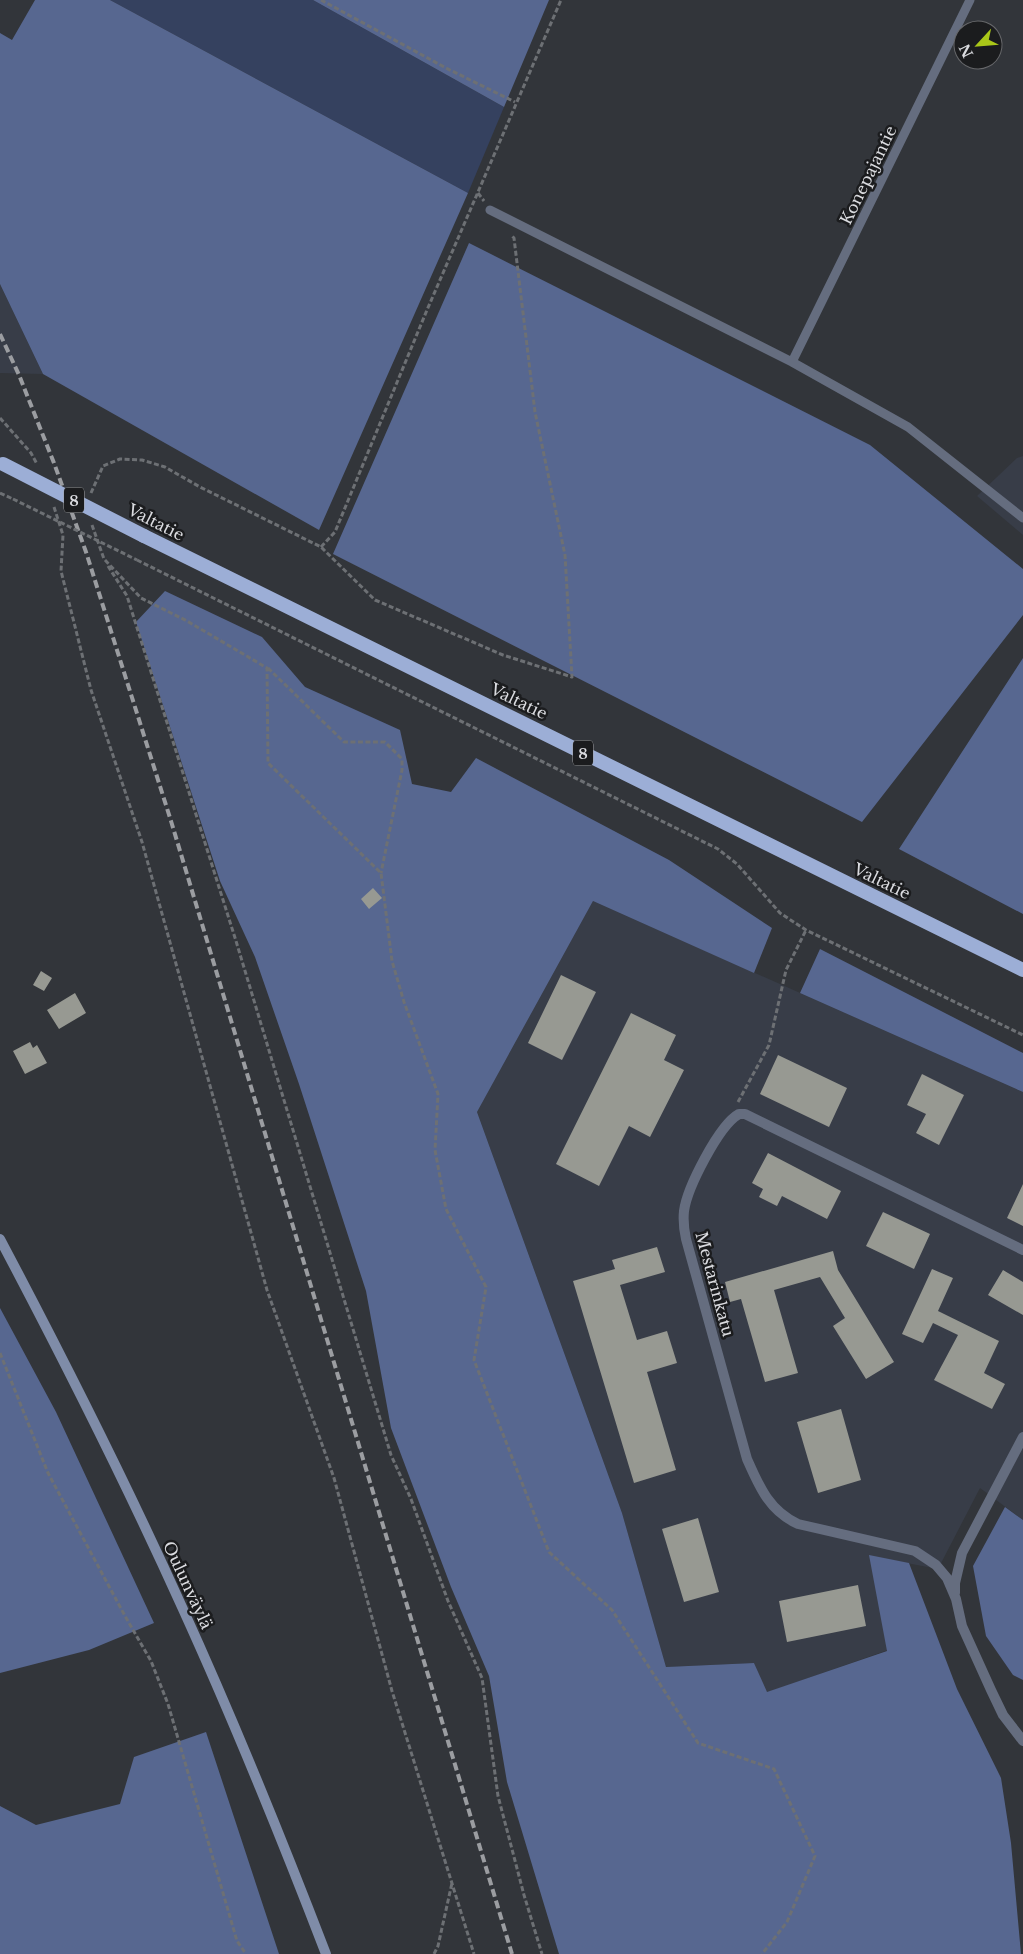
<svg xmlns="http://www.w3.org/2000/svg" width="1023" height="1954" viewBox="0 0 1023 1954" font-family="'Libre Baskerville',serif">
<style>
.built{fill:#383d48}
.green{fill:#35415f}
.forest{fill:#576790}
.building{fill:#979992}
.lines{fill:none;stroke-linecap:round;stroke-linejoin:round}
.path{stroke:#6d7074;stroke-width:3;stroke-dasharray:5 2.5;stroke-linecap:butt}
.service{stroke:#656d7f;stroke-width:9}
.minor{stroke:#656d7f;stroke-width:10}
.secondary{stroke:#7f8ca8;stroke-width:10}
.trunk{stroke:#9caed6;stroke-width:14}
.rail{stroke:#9b9da1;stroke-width:4;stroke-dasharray:8 4;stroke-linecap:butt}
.path-bridge{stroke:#6d7074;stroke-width:3;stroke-dasharray:5 2.5;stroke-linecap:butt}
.trunk-bridge{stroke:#9caed6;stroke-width:14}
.labels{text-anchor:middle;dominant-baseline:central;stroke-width:5;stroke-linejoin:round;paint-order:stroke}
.shield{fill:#1b1c1e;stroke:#a1a2a5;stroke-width:1}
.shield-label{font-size:15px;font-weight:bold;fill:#dadbdf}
.street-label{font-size:16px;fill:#dadbdf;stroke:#1b1c1e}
</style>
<rect width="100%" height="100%" fill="#32353a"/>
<!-- built -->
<path class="built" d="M0 284 43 374 0 373Z
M1023 456V535L977 496 1017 458Z
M593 901 1023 1092V1520L980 1488 938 1569 870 1556 888 1650 766 1693 754 1663 666 1667 622 1513 477 1112Z"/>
<!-- green -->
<path class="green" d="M110 0H313L504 107 468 193Z"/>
<!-- forest -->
<path class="forest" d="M35 0H110L468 193 319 530 43 374 0 284V33L12 40Z
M313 0H549L504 107Z
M469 243 870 445 1023 569V615L862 822 333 554Z
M165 591 262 637 305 687 400 730 412 784 451 792 476 758 669 860 772 928 754 973 593 901 477 1112 622 1513 666 1667 754 1663 767 1692 887 1651 869 1555 909 1563 957 1689 1001 1778 1011 1843 1021 1954H559L507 1782 489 1676 451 1587 391 1428 366 1291 299 1084 255 957 220 881 136 622Z
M1023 658V914L899 849Z
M820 949 1023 1053V1092L800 993Z
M0 1308 56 1412 154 1623 89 1650 0 1673Z
M1005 1507 1023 1520V1680L1013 1675 986 1636 973 1566Z
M206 1732 279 1954H0V1806L36 1825 120 1804 134 1757Z"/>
<!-- building -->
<path class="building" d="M373 888 382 898 369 909 361 899Z
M41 971 52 978 44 991 33 985Z
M561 975 596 992 562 1060 528 1043Z
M75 993 86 1013 59 1029 47 1010Z
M631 1013 676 1035 664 1060 684 1070 650 1137 629 1126 599 1186 556 1164Z
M30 1042 33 1048 37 1045 47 1063 25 1074 13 1051Z
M778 1055 847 1088 829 1127 760 1094Z
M922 1074 964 1095 939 1145 916 1133 926 1114 907 1105Z
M768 1153 841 1191 827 1219 782 1196 777 1206 759 1197 763 1189 752 1183Z
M1023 1184V1226L1007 1218Z
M883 1212 930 1234 914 1269 866 1246Z
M657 1247 665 1272 620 1285 637 1340 667 1331 677 1363 647 1372 676 1470 634 1483 573 1281 615 1269 612 1260Z
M833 1251 838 1270 894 1362 866 1379 833 1326 845 1318 820 1277 774 1290 798 1373 765 1382 741 1299 730 1302 725 1282Z
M932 1269 953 1278 938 1311 999 1341 984 1373 1005 1384 992 1409 934 1380 958 1335 933 1323 923 1343 902 1334Z
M1003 1270 1023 1282V1315L988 1295Z
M841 1409 861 1480 818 1493 797 1422Z
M698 1518 719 1592 684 1602 662 1529Z
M858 1585 866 1626 787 1642 779 1601Z"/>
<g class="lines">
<!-- path -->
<path class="path" d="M321 0 446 68 515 102
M478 193 484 201
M0 418 31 453 37 464
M0 493 13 499
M91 493 103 466 120 459 142 460 165 467 200 487 321 547 375 600 503 655 572 677 565 555 535 412 514 238 511 235
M54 507 63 535 61 571 91 690 142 842 267 1290 334 1478 392 1691 474 1954
M92 525 104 559 141 598 187 621 267 668 268 763 381 873 392 961 404 1002 438 1094 435 1150 446 1209 486 1287 474 1360 549 1552 612 1610 698 1743 774 1769 815 1856 787 1922 762 1954
M321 547 335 532 427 310 561 0
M137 560 718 849 737 864 780 913 806 930 1023 1035
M108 566 127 596 236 941 391 1455 411 1499 448 1601 482 1678 498 1796 524 1895 542 1954
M268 668 344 742H385L402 759V770L381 873
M738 1102 769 1045 786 970 806 930
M0 1353 48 1473 125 1616 151 1661 168 1704 237 1941 246 1954
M434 1954 438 1946 452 1883"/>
<!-- service -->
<path class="service" d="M490 210 792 362 908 427 1023 518
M792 362 970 0"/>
<!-- minor -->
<path class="minor" d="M1023 1250 745 1114H739C719 1125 687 1188 684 1211 683 1221 684 1230 686 1239L747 1459C759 1486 769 1511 798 1524L915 1551 936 1565 947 1578 956 1599 962 1626 991 1690 1003 1715 1023 1741
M955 1593V1583L962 1553 1023 1437"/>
<!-- secondary -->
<path class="secondary" d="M0 1239C64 1360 126 1483 182 1607 234 1721 281 1837 326 1954"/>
<!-- trunk -->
<path class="trunk" d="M144 536 1023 970"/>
<!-- rail -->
<path class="rail" d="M0 334 19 375 54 463 86 552 171 821 512 1954"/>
<!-- path-bridge -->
<path class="path-bridge" d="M13 499 137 560"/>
<!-- trunk-bridge -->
<path class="trunk-bridge" d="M3 464 144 536"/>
</g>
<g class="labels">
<!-- shield labels -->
<g class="shield">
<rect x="64" y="487.5" width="20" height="25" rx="4"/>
<rect x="573" y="740.5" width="20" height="25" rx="4"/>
</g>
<g class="shield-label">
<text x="74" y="500">8</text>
<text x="583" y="753">8</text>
</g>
<!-- street labels -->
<g class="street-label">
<text transform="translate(868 175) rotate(-64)">Konepajantie</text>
<text transform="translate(156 522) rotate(27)">Valtatie</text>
<text transform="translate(519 701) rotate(26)">Valtatie</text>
<text transform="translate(882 881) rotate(26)">Valtatie</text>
<text transform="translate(715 1284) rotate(75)">Mestarinkatu</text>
<text transform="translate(188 1585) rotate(65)">Oulunväylä</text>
</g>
</g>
<!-- north arrow -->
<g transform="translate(978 45) rotate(244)"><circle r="24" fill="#1b1c1e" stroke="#67686b"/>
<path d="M0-4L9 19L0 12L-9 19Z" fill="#aac719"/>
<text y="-8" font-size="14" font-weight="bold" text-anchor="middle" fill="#dadbdf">N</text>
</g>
</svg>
